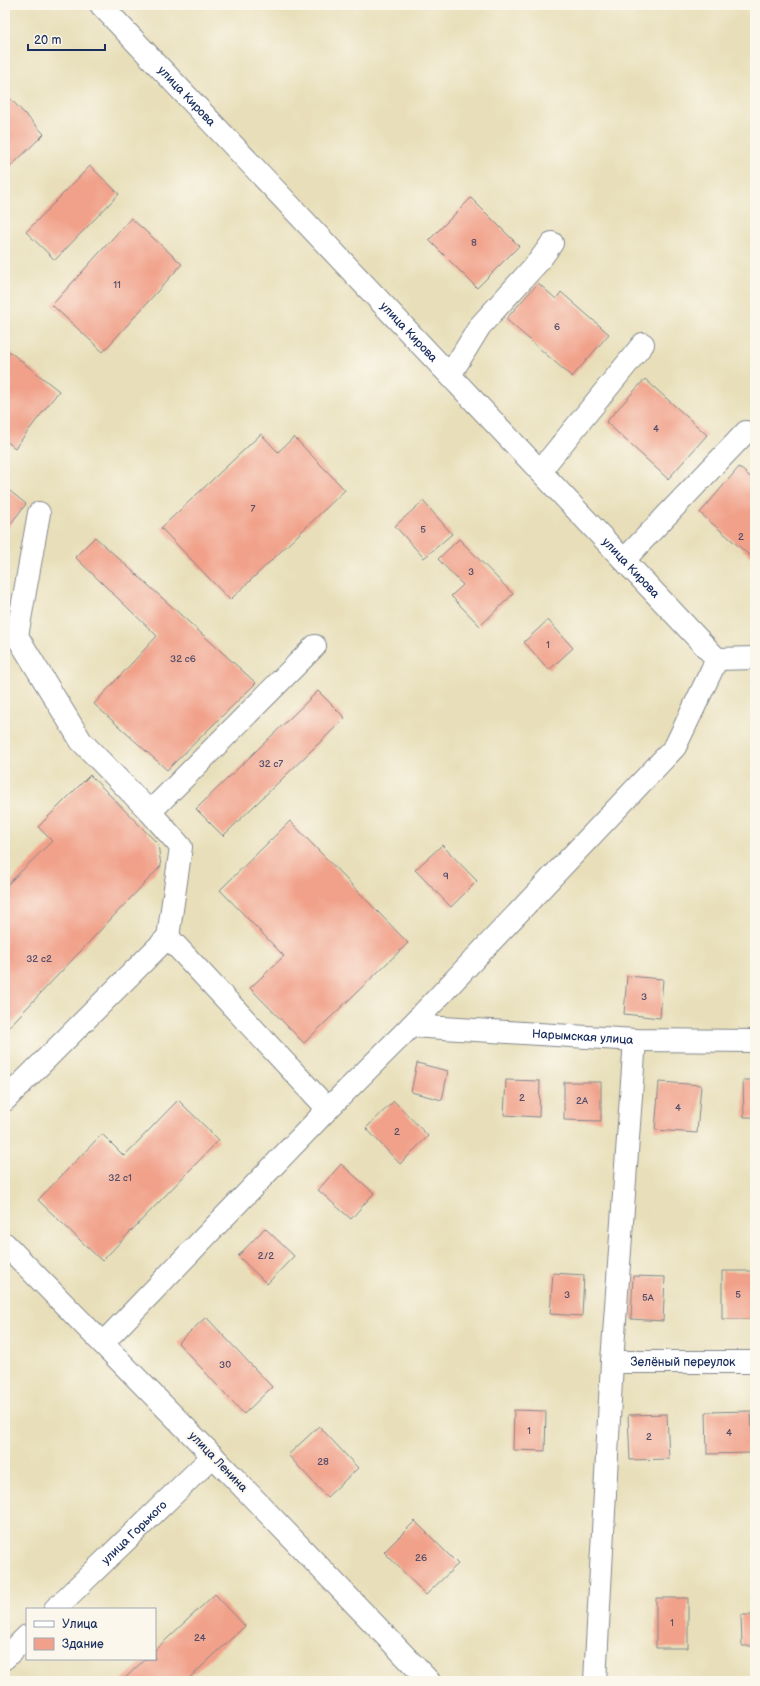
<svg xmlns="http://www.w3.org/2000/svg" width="760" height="1686" viewBox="0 0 760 1686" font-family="'Balsamiq Sans',sans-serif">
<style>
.building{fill:#f1a18a}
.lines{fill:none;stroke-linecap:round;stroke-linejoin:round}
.minor-casing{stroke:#82878c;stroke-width:24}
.major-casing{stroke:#82878c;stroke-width:24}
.minor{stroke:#fff;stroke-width:22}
.major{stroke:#fff;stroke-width:22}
.labels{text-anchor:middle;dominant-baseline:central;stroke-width:4;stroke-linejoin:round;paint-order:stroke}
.number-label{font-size:10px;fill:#504c69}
.street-label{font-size:12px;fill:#1b2f5e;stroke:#fbf7ec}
</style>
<rect width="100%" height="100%" fill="#fbf7ec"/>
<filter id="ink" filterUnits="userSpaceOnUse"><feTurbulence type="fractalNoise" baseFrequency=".025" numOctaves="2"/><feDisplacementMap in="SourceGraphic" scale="8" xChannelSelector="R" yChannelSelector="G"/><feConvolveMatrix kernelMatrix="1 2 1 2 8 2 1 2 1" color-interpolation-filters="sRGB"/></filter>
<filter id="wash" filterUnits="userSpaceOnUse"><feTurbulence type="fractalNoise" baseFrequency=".012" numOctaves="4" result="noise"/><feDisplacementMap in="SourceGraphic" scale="16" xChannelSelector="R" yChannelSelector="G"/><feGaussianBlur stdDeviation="0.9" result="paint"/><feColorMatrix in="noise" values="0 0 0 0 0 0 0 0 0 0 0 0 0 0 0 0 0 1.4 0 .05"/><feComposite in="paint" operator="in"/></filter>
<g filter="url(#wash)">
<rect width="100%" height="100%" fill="#e8dfba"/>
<g id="blocks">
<!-- building -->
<path class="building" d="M5 93 44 134 5 172Z
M90 166 119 194 55 260 26 232Z
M471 198 519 246 477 288 429 240Z
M131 218 182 264 103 352 52 305Z
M538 283 556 299 561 292 609 334 572 377 506 319Z
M5 348 59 391 15 448 5 440Z
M645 379 707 435 668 479 606 422Z
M261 434 278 452 294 437 345 490 230 600 161 528Z
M739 467 755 481V560L700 513Z
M5 487 26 504 5 531Z
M423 501 452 534 424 558 395 526Z
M95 537 256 683 167 770 94 704 157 636 75 557Z
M459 539 513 594 480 626 451 596 463 585 438 559Z
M548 620 573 648 549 670 524 642Z
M318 691 345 718 223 836 196 809Z
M90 775 158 844 161 866 5 1031V887L52 841 38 827Z
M290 821 408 943 304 1043 250 988 284 956 220 890Z
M442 845 477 881 451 907 415 870Z
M627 976 663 979 660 1018 624 1014Z
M417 1063 448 1071 442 1100 411 1092Z
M506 1080 540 1081 539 1117 504 1115Z
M743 1080H755V1117H744Z
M564 1082H601V1121L564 1120Z
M659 1082 701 1085 697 1133 655 1130Z
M178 1100 219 1140 102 1261 38 1200 102 1134 124 1156Z
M394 1101 428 1136 400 1164 366 1128Z
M341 1164 374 1193 351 1219 318 1190Z
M265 1228 294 1256 267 1284 238 1256Z
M722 1271H755V1319H722Z
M553 1273 584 1275 582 1316 550 1314Z
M633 1276 665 1277 663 1321 631 1319Z
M206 1317 272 1387 244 1414 178 1343Z
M514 1410 546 1411 545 1451 513 1450Z
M751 1411 753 1453 707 1454 706 1412Z
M667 1414 669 1459 630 1460 628 1415Z
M319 1426 358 1468 327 1497 288 1455Z
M415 1521 458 1564 426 1595 384 1552Z
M215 1594 245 1626 186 1681H122L145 1659H155V1650Z
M656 1598H688V1648H656Z
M741 1615H755V1646H742Z"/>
</g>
</g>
<g filter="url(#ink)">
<use href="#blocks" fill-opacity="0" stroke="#82878c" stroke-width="1"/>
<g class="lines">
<!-- minor casing -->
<g class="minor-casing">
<g id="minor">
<path id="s1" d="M101 5 717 659"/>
<path d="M450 375 480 326 539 261 552 243"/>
<path d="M540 471 643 344"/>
<path d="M39 513 17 636 81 741 150 812 181 847 168 937"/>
<path d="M624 560 746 432"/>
<path d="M717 659 755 658"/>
<path d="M150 812 315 646"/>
<path id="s2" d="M411 1026 635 1040 755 1041"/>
<path d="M5 1100 168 937 328 1109"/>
<path d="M5 1244 213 1456"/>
<path d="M103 1343 328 1109 411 1026 675 747 717 659"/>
<path id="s3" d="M612 1362H755"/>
<path d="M595 1681 612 1362 635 1040"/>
</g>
</g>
<!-- major casing -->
<g class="major-casing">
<g id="major">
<path id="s4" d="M55 1609 213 1456 429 1681"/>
<path d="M5 1658 27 1636"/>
</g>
</g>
<!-- minor -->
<use href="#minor" class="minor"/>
<!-- major -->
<use href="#major" class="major"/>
</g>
</g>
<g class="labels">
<!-- number labels -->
<g class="number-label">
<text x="474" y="243">8</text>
<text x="117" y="285">11</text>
<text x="557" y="327">6</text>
<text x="656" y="429">4</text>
<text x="253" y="509">7</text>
<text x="423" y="530">5</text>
<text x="741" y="537">2</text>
<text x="471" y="572">3</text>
<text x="548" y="645">1</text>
<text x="183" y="659">32 с6</text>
<text x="271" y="764">32 с7</text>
<text x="446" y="876">9</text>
<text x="39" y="959">32 с2</text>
<text x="644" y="997">3</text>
<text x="522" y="1098">2</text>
<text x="582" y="1101">2А</text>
<text x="678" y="1108">4</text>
<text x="397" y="1132">2</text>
<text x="120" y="1178">32 с1</text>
<text x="266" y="1256">2/2</text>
<text x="567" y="1295">3</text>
<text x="738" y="1295">5</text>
<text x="648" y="1298">5А</text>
<text x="225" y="1365">30</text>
<text x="529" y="1431">1</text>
<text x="729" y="1433">4</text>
<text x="649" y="1437">2</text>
<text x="323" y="1462">28</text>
<text x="421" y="1558">26</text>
<text x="672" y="1623">1</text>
<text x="200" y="1638">24</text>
</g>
<!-- street labels -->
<g class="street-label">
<text stroke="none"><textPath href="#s1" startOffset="125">улица Кирова</textPath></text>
<text stroke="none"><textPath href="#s1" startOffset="449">улица Кирова</textPath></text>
<text stroke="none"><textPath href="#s1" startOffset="773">улица Кирова</textPath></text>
<text stroke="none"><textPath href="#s2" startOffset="172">Нарымская улица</textPath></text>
<text stroke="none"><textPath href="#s3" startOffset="71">Зелёный переулок</textPath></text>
<text transform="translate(218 1462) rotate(46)">улица Ленина</text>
<text stroke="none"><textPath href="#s4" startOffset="110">улица Горького</textPath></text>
</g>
</g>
<!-- margin -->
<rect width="760" height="1686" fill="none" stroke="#fbf7ec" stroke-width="20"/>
<!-- legend -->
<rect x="26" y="1608" width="130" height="52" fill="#fbf7ec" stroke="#a1a7b3"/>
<rect x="34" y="1621" width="20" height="6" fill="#ffffff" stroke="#a1a7b3"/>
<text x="62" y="1628" font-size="12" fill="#1b2f5e">Улица</text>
<rect x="34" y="1638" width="20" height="12" fill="#f1a18a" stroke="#a1a7b3"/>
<text x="62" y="1648" font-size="12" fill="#1b2f5e">Здание</text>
<!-- scale -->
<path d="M28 44v6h77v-6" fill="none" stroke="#1b2f5e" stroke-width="2"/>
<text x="34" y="44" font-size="12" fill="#1b2f5e" stroke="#fbf7ec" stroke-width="3" paint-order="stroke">20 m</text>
</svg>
